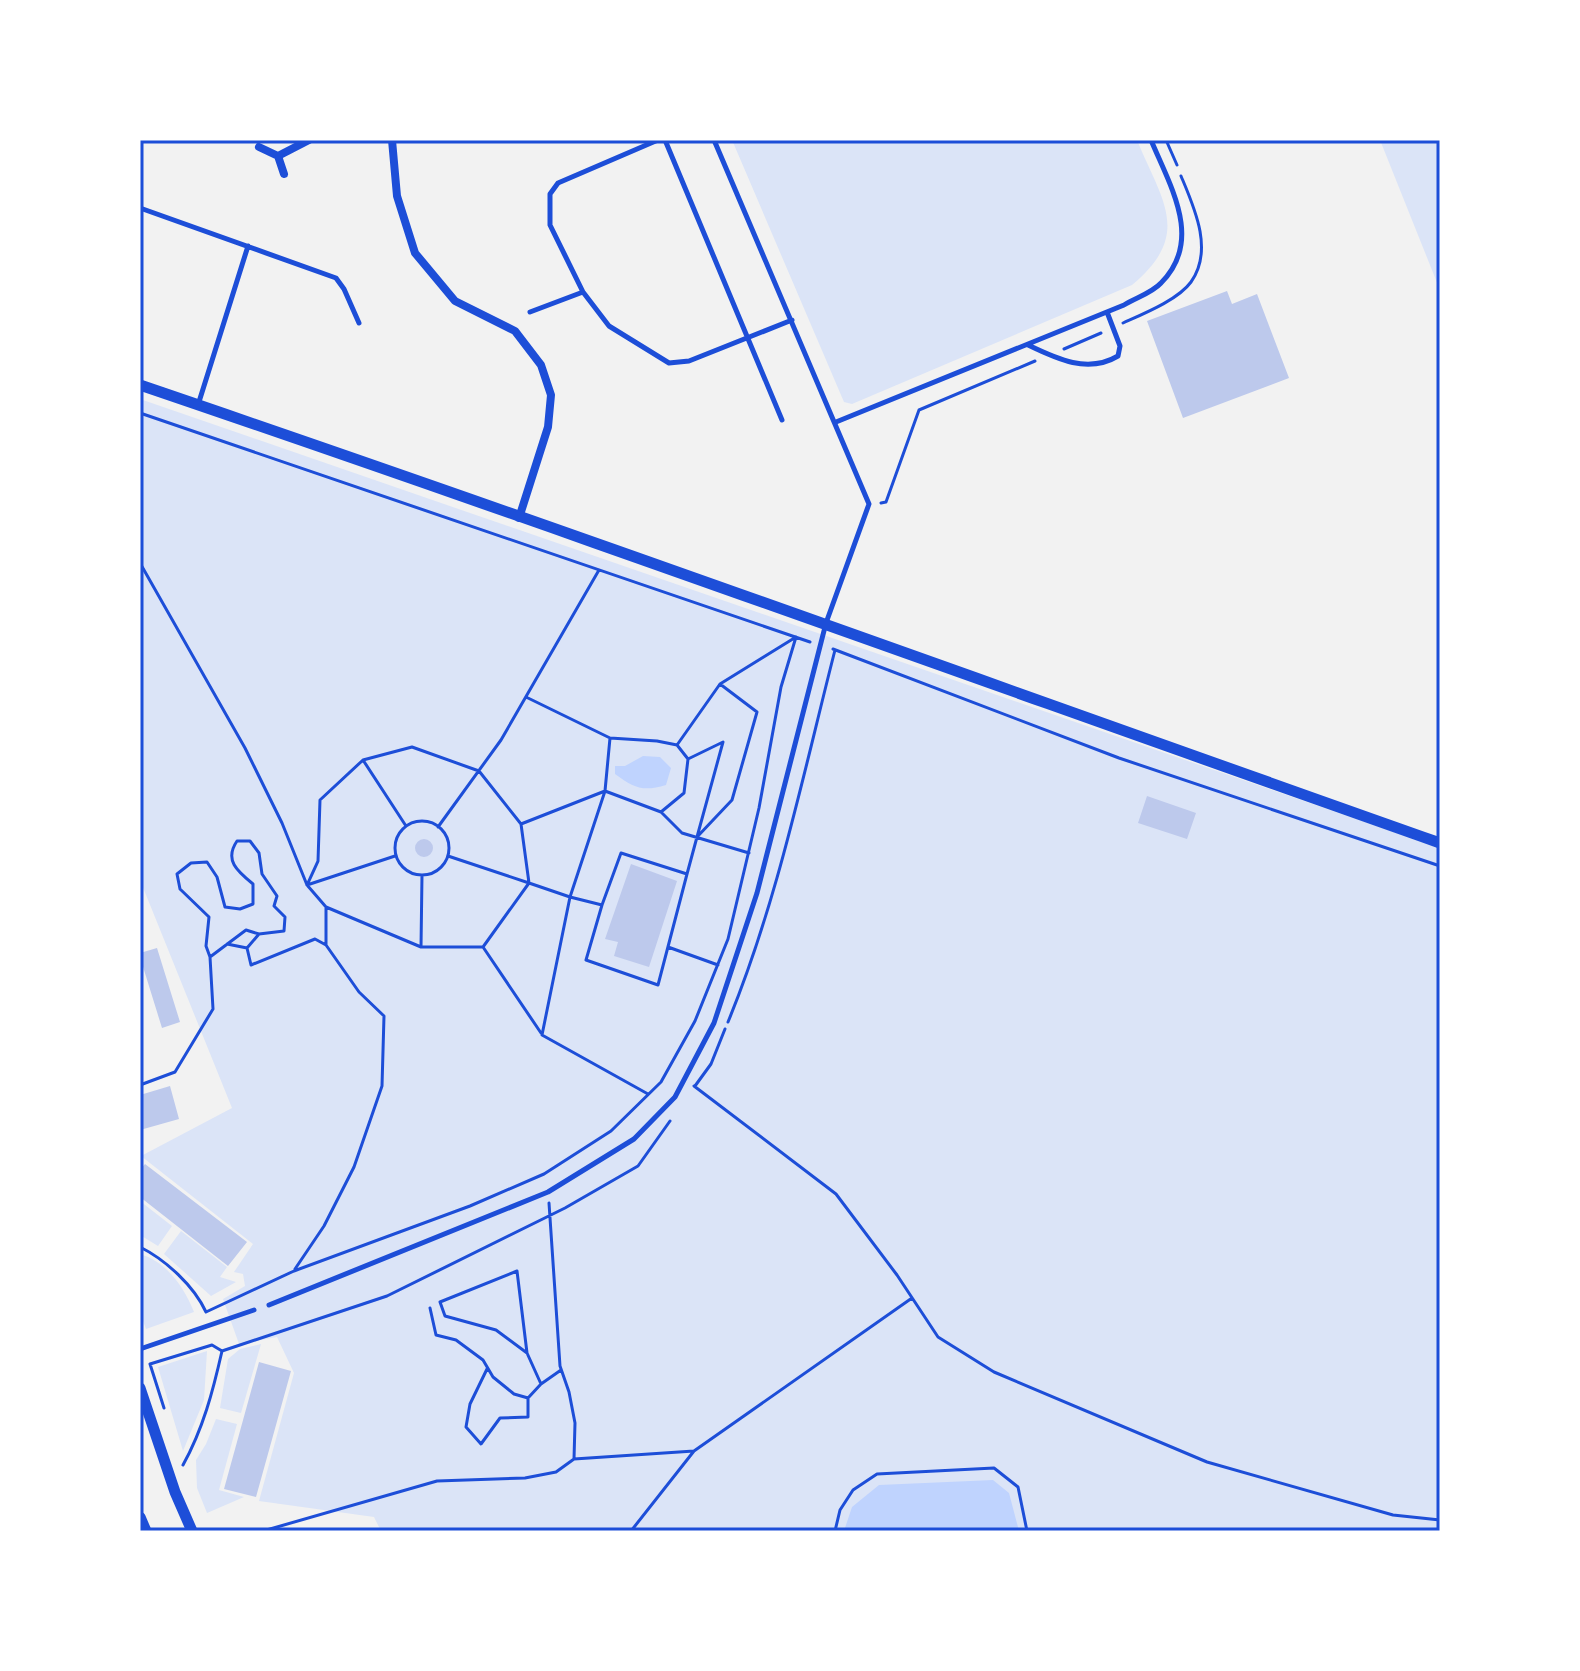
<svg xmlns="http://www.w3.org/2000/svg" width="1580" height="1671" viewBox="0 0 1580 1671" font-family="'DM Sans',sans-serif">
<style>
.green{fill:#dbe4f7}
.water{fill:#bfd3fe}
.building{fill:#bdc9ec}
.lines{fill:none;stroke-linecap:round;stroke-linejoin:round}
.path{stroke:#1d4ed8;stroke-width:3}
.service{stroke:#1d4ed8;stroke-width:5}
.minor{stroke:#1d4ed8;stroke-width:8}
.tertiary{stroke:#1d4ed8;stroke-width:11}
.neatline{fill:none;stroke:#1d4ed8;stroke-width:3}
</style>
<rect width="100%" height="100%" fill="#f2f2f2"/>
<!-- green -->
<path class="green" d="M732 140H1137C1162 201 1193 234 1132 285L852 404 844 402Z
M1380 140H1440V290Z
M140 399 1440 848V1531H381L374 1517 259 1501 294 1373 277 1337 239 1344 223 1299 245 1286 243 1274 234 1272 253 1244 141 1156 232 1108 140 880Z
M140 1201 172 1226 158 1246 140 1235Z
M181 1231 227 1267 220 1277 236 1282 211 1296 164 1254Z
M140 1254C167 1262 184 1287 194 1312L146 1329 140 1313Z
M261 1344 241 1413 220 1408 228 1359 240 1349Z
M207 1351 204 1400 183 1451 158 1367Z
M216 1419 237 1424 219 1490 244 1497 207 1513 197 1488 196 1460 206 1444Z"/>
<!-- water -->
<path class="water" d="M643 756 660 757 671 768 666 785C643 792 634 788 615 774V766H625Z
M993 1480 1009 1493 1019 1531H844L852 1507 879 1485Z"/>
<!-- building -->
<path class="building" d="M1227 291 1232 304 1257 294 1289 378 1183 418 1147 321Z
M1147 796 1196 813 1187 839 1138 823Z
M415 848a9 9 0 1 1 18 0a9 9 0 1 1-18 0Z
M631 864 677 881 649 967 614 956 618 942 605 939Z
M157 948 180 1022 162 1028 140 957V953Z
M170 1086 179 1119 140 1130V1095Z
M145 1164 247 1242 228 1266 140 1197V1170Z
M259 1362 291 1371 256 1497 224 1489Z"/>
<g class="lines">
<!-- path -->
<path class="path" d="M1166 140 1177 165
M1123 323C1143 314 1178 300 1191 282 1214 250 1194 207 1181 176
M1064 349 1101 333
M140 413 810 642
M881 503 886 502 919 410 1035 361
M140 563 245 748 282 823 307 885 326 907V945L359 992 384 1016 382 1086 354 1167 324 1226 295 1269
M833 649 1119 758 1440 866
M528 698 610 738
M677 745 720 684 796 637
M688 759 723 742 697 837 732 800 757 712 720 684
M363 760 406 826
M661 812 682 833 749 853
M395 848a27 27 0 1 1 54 0a27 27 0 1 1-54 0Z
M438 827 501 740 599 570
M307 885 318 861 320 800 363 760 412 747 479 771 521 824 529 883 570 897 605 791 661 812 684 793 688 759 677 745 657 741 610 738 605 791 521 824
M307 885 395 856
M602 905 586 960 658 985 687 874
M326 907 421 947 422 875
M227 944 247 948 259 934 246 930 210 957 206 946 209 917 180 889 177 874 191 863 207 862 217 877 225 907 240 909 253 904V884C237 871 224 860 237 841H250L259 853 262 874 277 896 274 906 285 917 284 931 259 934
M421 947H483L529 883 448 856
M483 947 541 1033
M668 947 718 965
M247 948 251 965 315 939 326 945
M728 1022C777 903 803 775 835 650
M140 1085 175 1072 213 1009 210 957
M694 1086 836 1194 897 1275 938 1337 994 1372 1207 1462 1393 1515 1440 1520
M695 1086 711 1064 725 1029
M648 1094 542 1035 570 897 602 905 621 853 687 874 697 837
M549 1203 560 1366 569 1392 575 1423 574 1459 694 1451
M140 1247C166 1260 194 1286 206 1312L294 1271 470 1206 544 1174 611 1131 661 1082 695 1021 728 939 759 808 781 687 796 637
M430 1308 436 1335 456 1340 483 1360 493 1377 514 1394 528 1398 541 1384 561 1370
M527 1353 517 1271 440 1302 445 1316 496 1330 527 1353 541 1384
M487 1369 470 1404 466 1427 481 1444 500 1418 528 1417V1398
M164 1408 150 1364 212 1345 222 1351
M183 1465C203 1429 213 1391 222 1351L387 1296 565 1208 638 1166 670 1121
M263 1531 437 1481 525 1478 556 1472 574 1459
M631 1531 694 1451 912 1298
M835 1531 840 1510 853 1490 877 1474 994 1468 1018 1487 1027 1531"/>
<!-- service -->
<path class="service" d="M658 140 558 183 550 194V225L583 292 609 326 669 363 689 361 792 320
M665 140 782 420
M140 208 336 278 344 289 359 323
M530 312 583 292
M1028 345C1057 359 1088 374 1118 356L1120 346 1107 312
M198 405 248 246
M836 422 1124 305C1135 298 1152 293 1161 283 1204 240 1170 186 1151 140
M269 1305 548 1192 634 1139 675 1097 714 1023 757 893 826 623 869 504 714 140
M140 1349 254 1310"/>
<!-- minor -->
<path class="minor" d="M392 140 397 196 415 253 455 301 515 331 541 365 551 395 548 427 519 518
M259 147 278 156 284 174
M278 156 309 140"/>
<!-- tertiary -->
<path class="tertiary" d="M140 385C575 533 1007 690 1440 843
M140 1388 175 1492 192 1531
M140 1517 146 1531"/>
</g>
<!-- border -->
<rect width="1580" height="1671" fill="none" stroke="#ffffff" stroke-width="284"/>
<rect x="142" y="142" width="1296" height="1387" class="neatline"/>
</svg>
